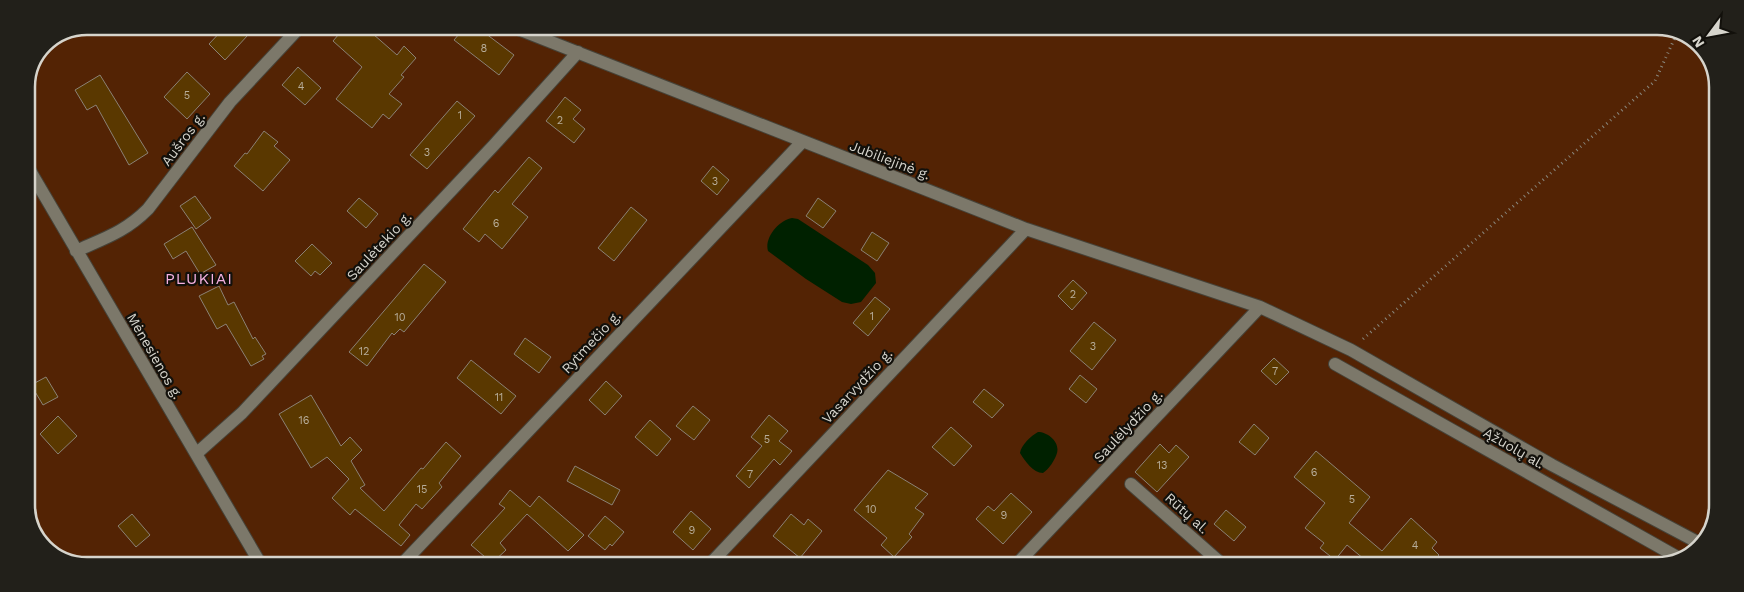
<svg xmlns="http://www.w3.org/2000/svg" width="1744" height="592" viewBox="0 0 1744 592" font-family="'Work Sans',sans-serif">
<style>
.green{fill:#532304}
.water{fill:#002100}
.building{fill:#5a3800;stroke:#8b8175}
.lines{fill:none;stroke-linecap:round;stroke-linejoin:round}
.street-casing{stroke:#464339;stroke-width:14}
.path{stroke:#89867c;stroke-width:3;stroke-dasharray:1 4;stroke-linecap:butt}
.street{stroke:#7c786a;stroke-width:12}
.labels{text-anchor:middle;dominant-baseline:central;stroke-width:4.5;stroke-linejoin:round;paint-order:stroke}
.number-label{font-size:11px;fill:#b7ad99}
.street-label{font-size:14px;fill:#d6d4cc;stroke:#12100b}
.quarter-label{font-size:16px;letter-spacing:1px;fill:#f4b0df;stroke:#12100b}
.rim{fill:none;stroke:#d6d4cc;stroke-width:2.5}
</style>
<rect width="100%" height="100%" fill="#2b271b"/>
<!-- green -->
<path class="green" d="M87 26 1676 29 1705 50 1718 83 1715 524 1694 553 1657 566 68 563 39 542 26 509V84L44 44Z"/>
<!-- water -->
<path class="water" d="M792 218 798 219 868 265 875 273 876 283 861 302 851 304 842 302 806 279 768 251C764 238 779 220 792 218Z
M1038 432C1048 432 1060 442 1057 453 1055 460 1049 469 1043 473 1033 473 1025 461 1020 453 1021 445 1031 436 1038 432Z"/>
<!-- building -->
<path class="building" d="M225 27H240L248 35 225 60 209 44Z
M345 27H365L397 55 404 46 416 58 401 75 404 77 389 94 402 104 389 119 383 114 372 128 336 99 362 67 333 41Z
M465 27H477L514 55 499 75 454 40Z
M298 67 321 88 305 105 282 85Z
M187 72 210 94 187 119 164 97Z
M100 75 148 153 129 165 96 105 87 110 75 90Z
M565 97 581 110 573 119 585 129 574 143 546 121Z
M457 101 475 116 427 169 410 155Z
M264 131 278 142 274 146 290 160 263 191 234 166 245 153 247 154Z
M529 157 542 168 512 204 528 217 502 249 485 234 479 242 463 229 495 190 498 193Z
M713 166 729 180 717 195 701 181Z
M195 196 211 218 196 229 180 206Z
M359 198 378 214 366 228 347 211Z
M818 198 836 211 823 228 806 216Z
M631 207 647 220 614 261 598 248Z
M192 227 216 265 200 274 186 251 173 259 164 244Z
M872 232 889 243 877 261 861 250Z
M312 244 332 263 320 275 315 271 311 276 295 261Z
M424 264 446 282 404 332 400 329 394 335 392 333 367 366 349 352Z
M1073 280 1087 293 1072 310 1058 296Z
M219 286 228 305 234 302 253 339 255 337 266 354 262 356 264 359 251 366 226 324 217 329 199 296Z
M875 297 890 309 868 336 853 323Z
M1094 322 1116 340 1092 370 1070 351Z
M525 338 551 357 539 373 514 354Z
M1274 358 1289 372 1276 385 1261 371Z
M471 360 516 396 501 414 457 378Z
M1080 375 1097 389 1086 403 1069 389Z
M46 377 58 397 43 405 31 385Z
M606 381 622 396 605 415 589 400Z
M984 389 1004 405 992 418 973 402Z
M311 395 341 446 350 437 362 450 351 461 365 485 360 488 384 511 421 468 423 469 446 442 461 456 439 483 442 487 422 509 416 504 399 525 410 535 401 546 355 509 350 515 332 498 349 479 327 457 311 468 279 414Z
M693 406 710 420 694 440 676 426Z
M769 415 788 431 779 441 792 451 780 465 774 459 749 488 736 476 762 446 751 437Z
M58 416 77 436 58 454 40 434Z
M650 420 671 439 657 456 635 437Z
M1254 424 1269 438 1255 455 1239 442Z
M951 427 972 446 954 466 932 447Z
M1160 444 1169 453 1176 445 1189 457 1157 492 1135 472Z
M1316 451 1370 497 1349 523 1382 551 1411 518 1437 542 1432 548 1439 555 1430 565H1369L1370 564 1347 545 1335 560 1320 548 1324 543 1305 528 1325 503 1294 477Z
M575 466 620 490 612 505 567 481Z
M888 470 928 494 915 508 924 514 909 534 912 537 894 557 881 545 887 538 854 510Z
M510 490 530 507 539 496 584 535 568 551 527 514 500 543 506 550 492 563 471 545 505 508 499 504Z
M1011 493 1032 512 1003 544 976 519 988 506 994 511Z
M1226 510 1246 527 1234 541 1214 524Z
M691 511 711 529 693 550 673 532Z
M132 514 150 535 136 547 118 526Z
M791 514 804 525 808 519 822 531 800 558 773 536Z
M605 516 624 532 612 546 610 544 605 550 588 536Z"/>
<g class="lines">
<!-- street casing -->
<g class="street-casing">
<path id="street" d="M513 27 1026 229 1260 307 1351 350 1552 465 1701 544
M26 164 260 563
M76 251C105 238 125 232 148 209L230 102 300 27
M1335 364 1679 558
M196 454 242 413 494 145 578 52
M1131 484 1223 565
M403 563 802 142
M710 564 1026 229
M1017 564 1260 307"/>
</g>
<!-- path -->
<path class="path" d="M1363 339 1655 81 1678 31"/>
<!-- street -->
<use href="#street" class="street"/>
</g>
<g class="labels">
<!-- number labels -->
<g class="number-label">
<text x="484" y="48">8</text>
<text x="301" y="86">4</text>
<text x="187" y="95">5</text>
<text x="460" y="115">1</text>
<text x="560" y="120">2</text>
<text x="427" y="152">3</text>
<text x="715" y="181">3</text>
<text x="496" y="223">6</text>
<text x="1073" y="294">2</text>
<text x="872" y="316">1</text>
<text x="400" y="317">10</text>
<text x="1093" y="346">3</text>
<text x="364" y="351">12</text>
<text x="1275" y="371">7</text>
<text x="499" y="397">11</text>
<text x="304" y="420">16</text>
<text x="767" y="439">5</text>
<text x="1162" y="465">13</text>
<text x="1314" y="472">6</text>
<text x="750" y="474">7</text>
<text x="422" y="489">15</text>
<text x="1352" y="499">5</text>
<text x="871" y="509">10</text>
<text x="1004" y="515">9</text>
<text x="692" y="530">9</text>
<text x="1415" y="545">4</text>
</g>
<!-- street labels -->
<g class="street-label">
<text transform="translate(183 139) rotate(-53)">Aušros g.</text>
<text transform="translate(890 160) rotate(21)">Jubiliejinė g.</text>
<text transform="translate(379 246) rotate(-47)">Saulėtekio g.</text>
<text transform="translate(591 342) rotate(-47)">Rytmečio g.</text>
<text transform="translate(155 356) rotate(60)">Mėnesienos g.</text>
<text transform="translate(857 386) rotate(-47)">Vasarvydžio g.</text>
<text transform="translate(1128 426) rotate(-47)">Saulėlydžio g.</text>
<text transform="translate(1514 448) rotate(30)">Ąžuolų al.</text>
<text transform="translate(1187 513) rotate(42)">Rūtų al.</text>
</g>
<!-- quarter labels -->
<g class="quarter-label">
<text x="199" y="278">PLUKIAI</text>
</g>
</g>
<!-- crop -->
<path d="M0 0H1744V592H0ZM87 35H1657A52 52 0 0 1 1709 87V505A52 52 0 0 1 1657 557H87A52 52 0 0 1 35 505V87A52 52 0 0 1 87 35Z" fill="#22201a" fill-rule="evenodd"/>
<path class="rim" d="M87 35H1657A52 52 0 0 1 1709 87V505A52 52 0 0 1 1657 557H87A52 52 0 0 1 35 505V87A52 52 0 0 1 87 35Z"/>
<!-- north arrow -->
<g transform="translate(1709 35) rotate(238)" stroke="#12100b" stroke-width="4" paint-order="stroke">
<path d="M0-4L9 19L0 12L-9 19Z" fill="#d6d4cc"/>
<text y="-8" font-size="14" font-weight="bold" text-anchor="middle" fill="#d6d4cc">N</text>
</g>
</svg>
